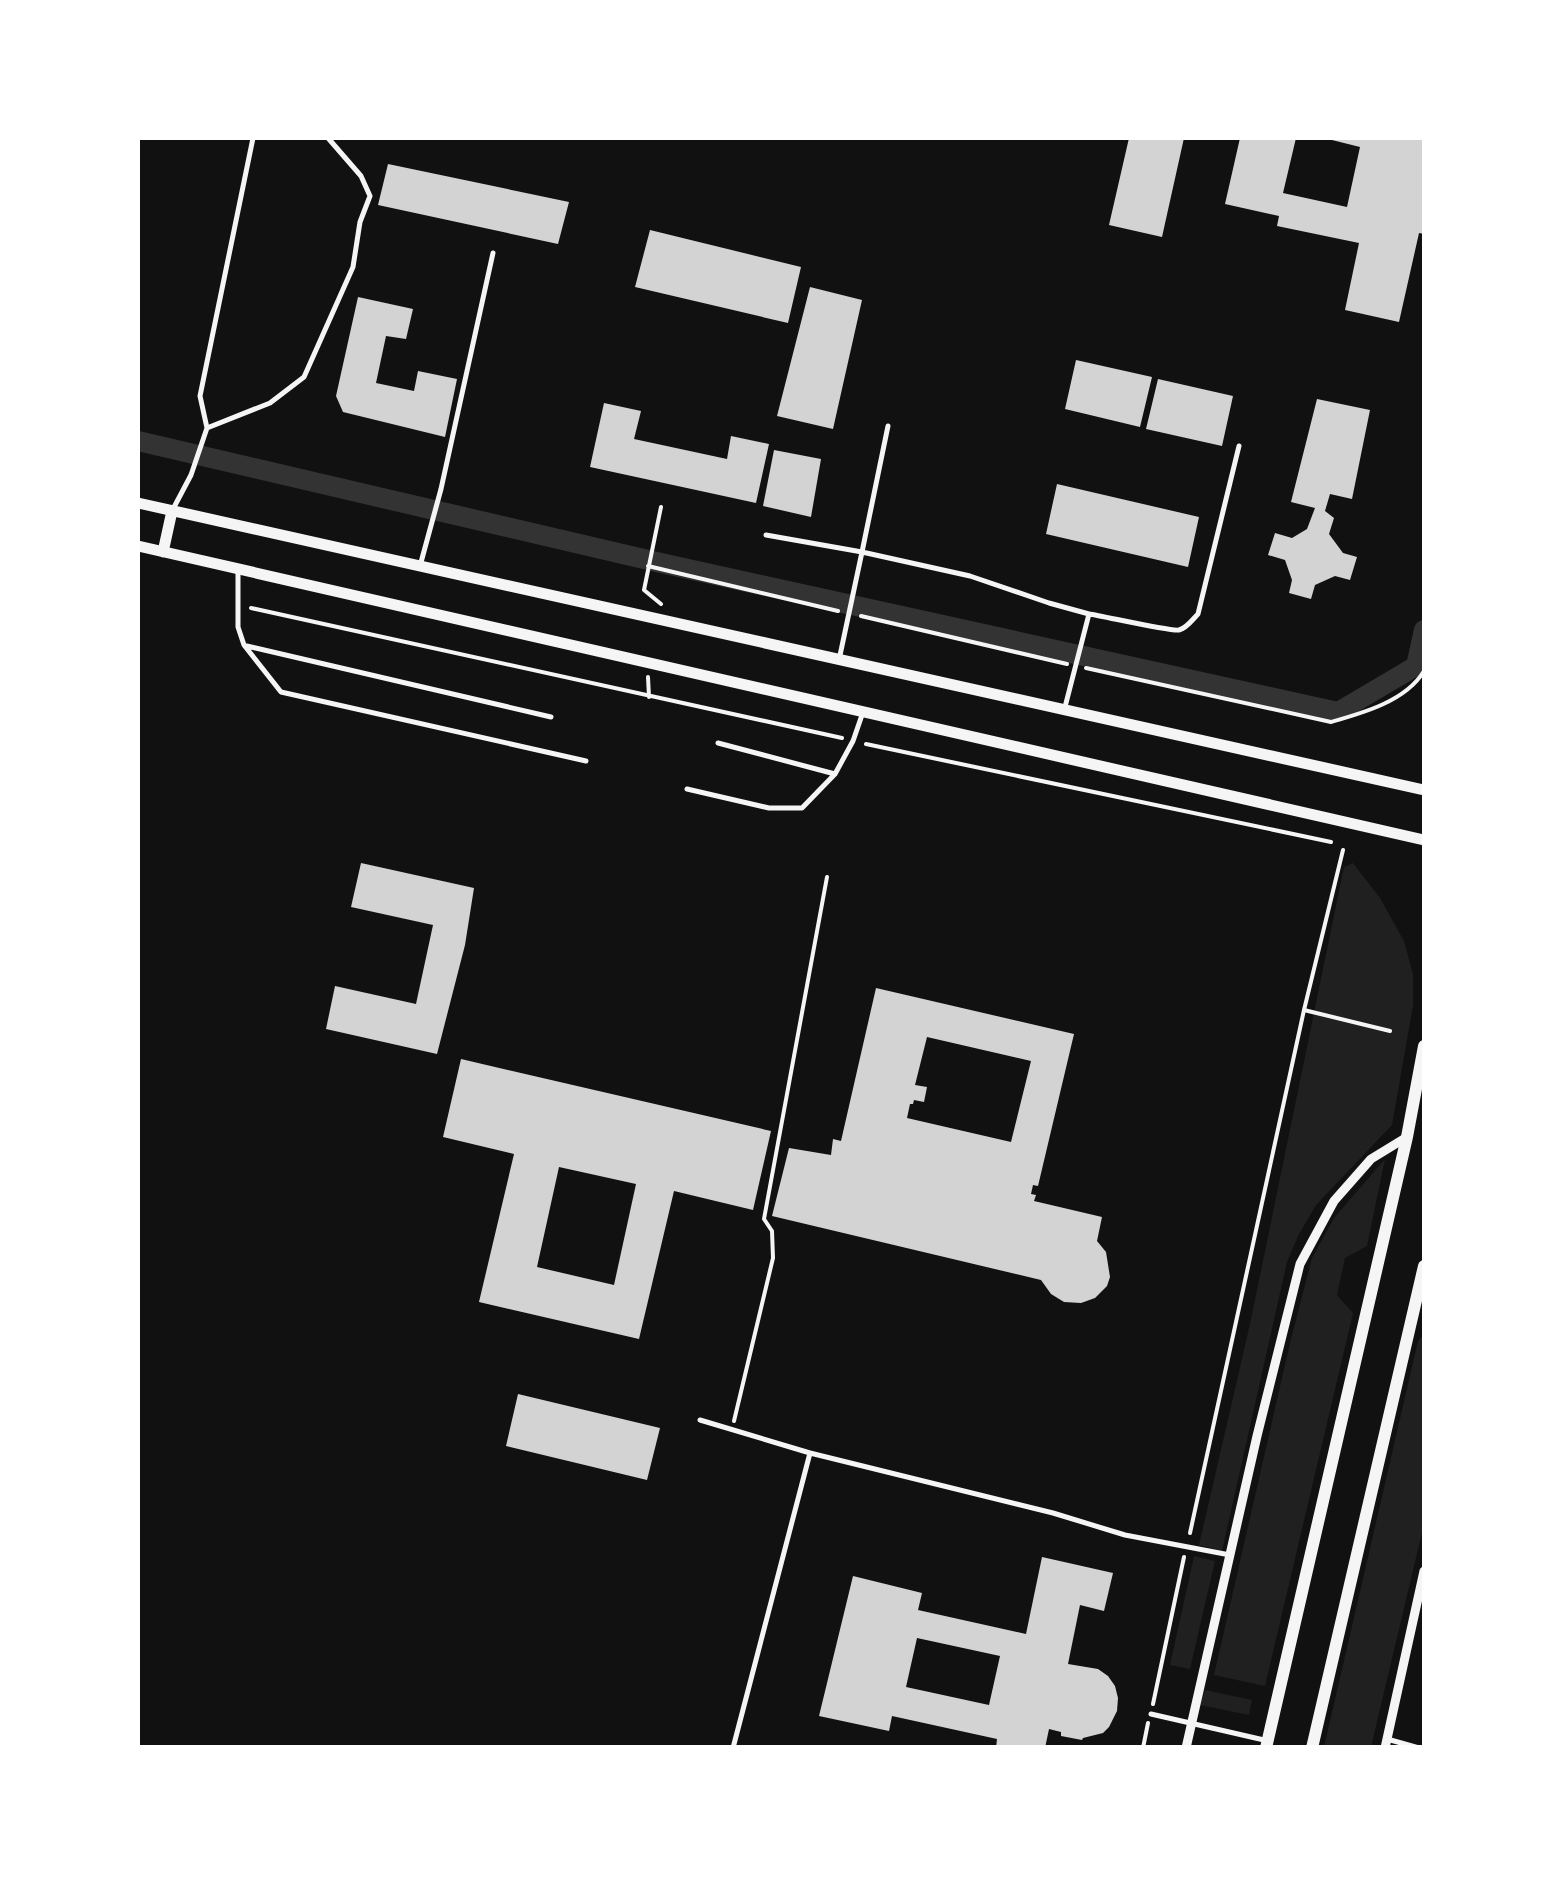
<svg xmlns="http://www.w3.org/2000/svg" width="1562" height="1885" viewBox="0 0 1562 1885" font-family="Merriweather,serif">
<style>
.green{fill:#202020}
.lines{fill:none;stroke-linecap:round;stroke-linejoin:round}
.canal{stroke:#333;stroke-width:20}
.building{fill:#d3d3d3;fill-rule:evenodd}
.path{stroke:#f5f5f5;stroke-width:4}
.service{stroke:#f5f5f5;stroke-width:5}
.minor{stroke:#f5f5f5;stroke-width:9}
.tertiary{stroke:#f5f5f5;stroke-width:11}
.secondary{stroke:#f5f5f5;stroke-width:12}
</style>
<rect width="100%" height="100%" fill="#111"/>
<!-- green -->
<path class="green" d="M1353 863 1380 898 1404 941 1413 974V1006L1392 1125 1316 1205 1298 1236 1287 1262 1222 1551 1199 1545 1250 1324 1344 867Z
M1385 1159 1367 1246 1345 1258 1337 1295 1353 1313 1265 1686 1214 1675 1290 1343 1312 1258 1334 1218Z
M1424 1334V1524L1371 1747H1324L1418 1341Z
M1194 1556 1215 1561 1190 1669 1170 1665Z
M1205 1690 1252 1700 1249 1715 1200 1705Z"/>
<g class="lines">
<!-- canal -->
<path class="canal" d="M138 441 661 563 1338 712 1416 666 1424 630"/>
</g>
<!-- building -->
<path class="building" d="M1129 138H1184L1162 237 1109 225Z
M1240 138H1296L1283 193 1347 207 1360 147 1324 138H1424V234L1419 233 1399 322 1345 310 1359 243 1277 226 1279 216 1225 204Z
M388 164 569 202 558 244 378 205Z
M650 230 801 267 788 323 635 287Z
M810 287 862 300 833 429 777 416Z
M358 297 413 309 406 339 386 336 376 383 414 391 418 371 457 379 445 437 343 412 336 396Z
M1076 360 1152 377 1140 427 1065 409Z
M1158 379 1233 396 1222 446 1146 429Z
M1317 399 1370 410 1352 499 1330 494 1325 511 1334 518 1329 534 1343 553 1357 557 1350 580 1335 576 1315 585 1311 599 1289 593 1292 580 1285 560 1268 555 1275 533 1292 538 1307 529 1315 508 1291 502Z
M604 403 641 411 634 439 727 459 731 436 769 444 756 503 590 467Z
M774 450 821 459 811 517 763 506Z
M1057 484 1199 517 1188 567 1046 534Z
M361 863 474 888 465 945 437 1054 326 1029 335 986 416 1004 433 925 351 907Z
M876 988 1074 1034 1038 1186 1033 1185 1031 1194 1036 1195 1034 1201 1102 1217 1097 1241 1106 1252 1110 1277 1107 1286 1095 1298 1081 1303 1064 1302 1051 1294 1041 1280 772 1216 789 1148 831 1155 833 1139 841 1141ZM927 1037 1031 1061 1011 1142 907 1118 910 1104H913L914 1100 924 1102 927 1087 915 1085Z
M461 1059 771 1131 753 1210 674 1191 639 1339 479 1302 514 1154 443 1137ZM559 1167 636 1184 614 1285 537 1267Z
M518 1394 660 1428 647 1480 506 1446Z
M1042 1557 1113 1573 1104 1611 1080 1605 1068 1664 1098 1669 1108 1676 1115 1686 1118 1698 1117 1711 1109 1727 1103 1733 1083 1738 1082 1740 1061 1736V1732L1049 1729 1045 1748H996L997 1739 892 1716 889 1731 819 1716 853 1576 922 1593 918 1610 1026 1634ZM917 1638 1000 1656 989 1705 906 1687Z"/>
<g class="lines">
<!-- path -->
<path class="path" d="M648 566 838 611
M661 604 644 590 661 507
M251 608 842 738
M861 616 1067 664
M1086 668 1331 722C1363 713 1406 701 1424 671
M648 677 649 697
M866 744 1331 842
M1304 1010 1390 1031
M734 1421 773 1258 772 1231 764 1219 827 877
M1190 1533 1304 1010 1343 850
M1153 1704 1184 1557
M1143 1748 1148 1723"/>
<!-- service -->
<path class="service" d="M207 428 270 403 304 377 353 267 360 222 370 196 361 176 328 138
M172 511 191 475 207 428 200 396 253 138
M766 535 862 552 888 426
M420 566 441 489 493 253
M238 572V627L244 645 281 692 586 761
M247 646 551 717
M839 660 862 552 970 576 1049 603 1089 614
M1065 707 1089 614C1103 616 1172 632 1179 630 1187 628 1192 620 1198 614L1239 446
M718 743 835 774
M687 789 769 808H802L835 774 853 741 862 715
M700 1420 810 1453 1053 1513 1125 1535 1230 1555
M1151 1714 1264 1740
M1387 1739 1419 1748
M733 1748 810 1453"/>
<!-- minor -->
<path class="minor" d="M1186 1748 1257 1436 1300 1264 1334 1201 1371 1159 1407 1137
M1385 1748 1424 1571"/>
<!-- tertiary -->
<path class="tertiary" d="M138 503 1424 790
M138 546 1424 840
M163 552 172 511"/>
<!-- secondary -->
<path class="secondary" d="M1266 1748 1407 1137 1424 1046
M1312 1748 1424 1266"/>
</g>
<!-- border -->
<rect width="1562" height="1885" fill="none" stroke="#ffffff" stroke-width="280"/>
</svg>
